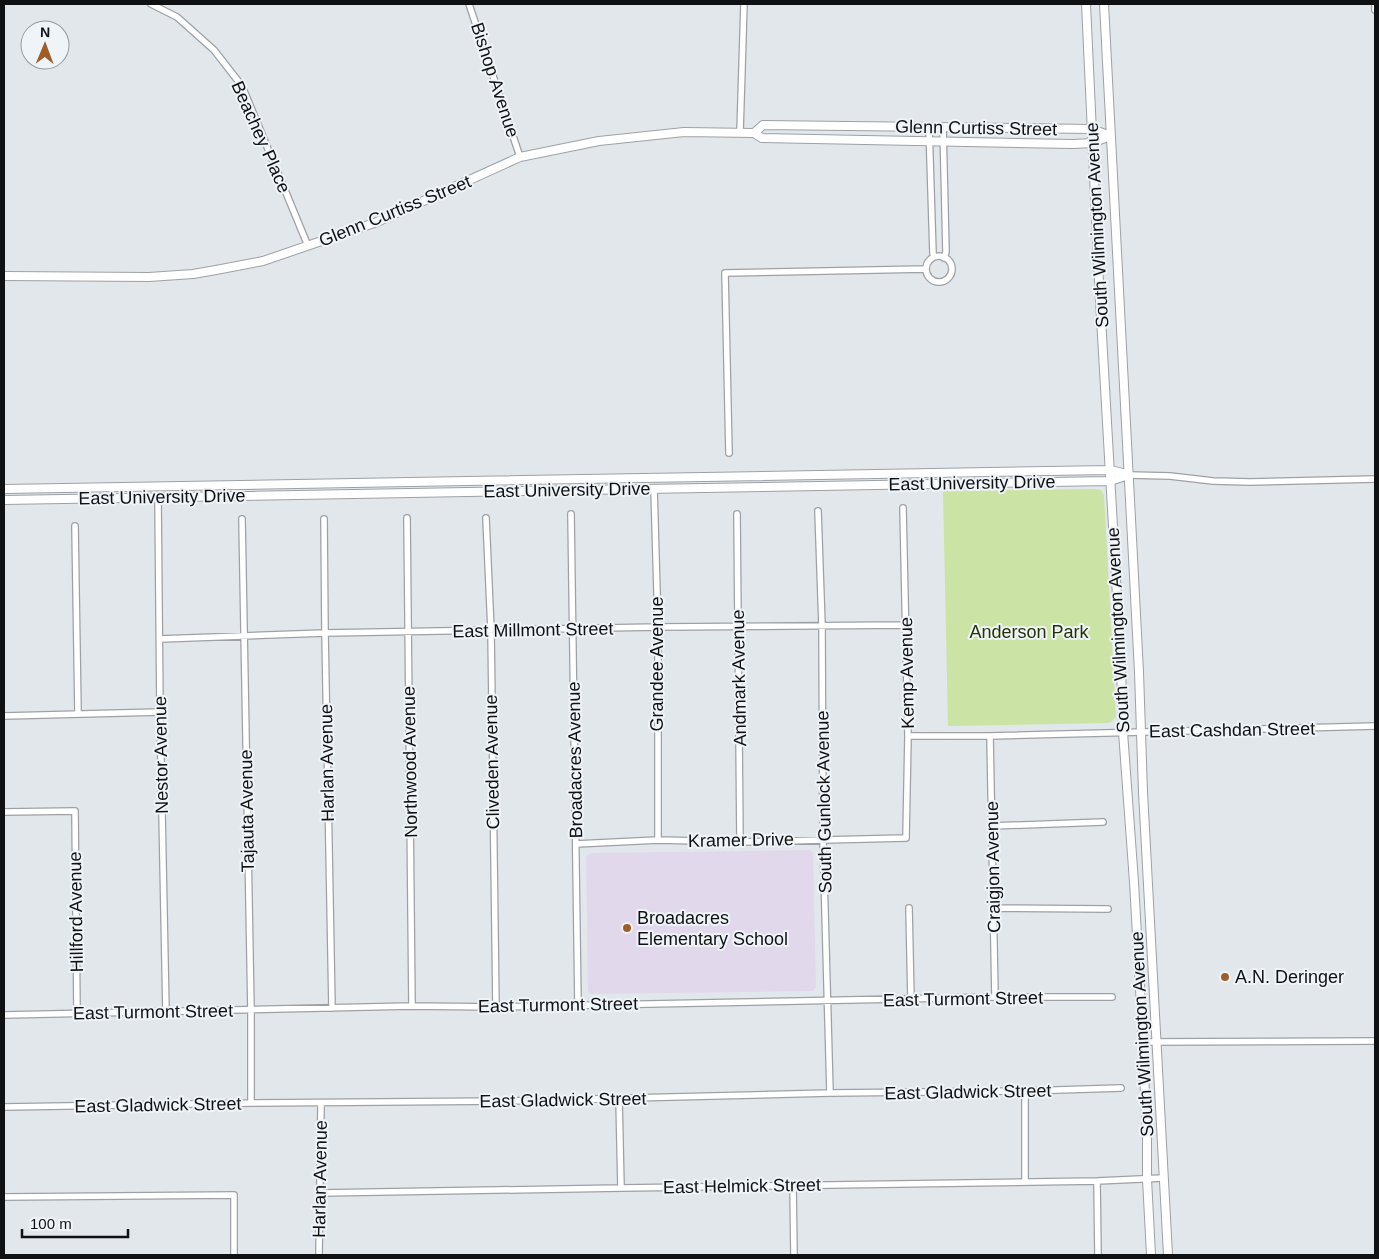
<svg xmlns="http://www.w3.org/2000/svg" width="1379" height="1259" viewBox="0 0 1379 1259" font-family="Arial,sans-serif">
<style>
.education{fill:#e1d8ec}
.green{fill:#cbe3a4}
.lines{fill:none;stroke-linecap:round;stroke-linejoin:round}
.street-casing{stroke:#9da1a6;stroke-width:8}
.secondary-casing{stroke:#9da1a6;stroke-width:10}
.street{stroke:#fff;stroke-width:5.5}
.secondary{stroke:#fff;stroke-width:8}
.poi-dot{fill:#9f5d2a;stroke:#eff4f9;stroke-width:2}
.labels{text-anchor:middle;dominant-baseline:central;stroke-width:4;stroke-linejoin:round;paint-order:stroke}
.street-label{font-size:18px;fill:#101113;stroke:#eff4f9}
.park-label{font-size:18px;fill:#253304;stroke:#eff4f9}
.poi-label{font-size:18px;fill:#101113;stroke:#eff4f9;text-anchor:start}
</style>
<rect width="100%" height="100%" fill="#e2e7ec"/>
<!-- education -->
<path class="education" d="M810 850 813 852 816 987 813 991 592 994 588 992 586 856 592 853Z"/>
<!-- green -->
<path class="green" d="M1094 489 1101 490 1104 495 1116 717 1111 722 1107 723 948 726 943 491Z"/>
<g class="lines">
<!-- street casing -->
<g class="street-casing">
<path id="street" d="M151 4 177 17 214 50 242 86 308 246
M469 4 520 157
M1375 4V10
M929 127 933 254 934 257
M943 127 946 252 944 258
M740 132 744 4
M926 269a13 13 0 1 1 26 0a13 13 0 1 1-26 0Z
M729 453 725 273 926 269
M1129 475 1170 476 1213 481 1250 482 1375 479
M654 488 658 627V840
M158 498 160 712 166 1012
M818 511 822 626 823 839 830 1093
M571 514 578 1005
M737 514 740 842
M407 518 412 1006
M486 518 491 630 496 1007
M242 519 251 1011V1103
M324 519 325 633 332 1008
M75 526 78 713
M160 639 325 633 658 627 906 625
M4 716 160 712
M908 736H990L1375 726
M990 736 995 997
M4 812 75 811 77 1013
M992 826 1103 822
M576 844 658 840 740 842 906 838 908 736 903 508
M909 908 911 1000
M994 908 1108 909
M4 1015 412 1006 496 1007 995 997H1112
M1143 1042 1375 1041
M1025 1091V1182
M619 1099 621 1188
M4 1107 251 1103 506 1101 830 1093 1025 1091 1121 1088
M1097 1181 1098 1255
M793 1185 794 1255
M320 1193 621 1188 1097 1181 1163 1178
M4 1197 234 1195V1255
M319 1255 321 1103"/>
</g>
<!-- secondary casing -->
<g class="secondary-casing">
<path id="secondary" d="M1086 4 1099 283 1121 666 1123 732 1134 882 1141 1006 1147 1138V1179L1151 1255
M1104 4 1139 672 1143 792 1168 1255
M754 133 763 125 1092 129 1110 136
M4 276 149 277 193 274 216 270 263 261 377 222 520 157 599 141 684 132 754 133 762 138 1073 144 1092 143 1110 136
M4 489 1110 470 1127 474
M4 500 1110 481 1129 475"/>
</g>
<!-- street -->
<use href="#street" class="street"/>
<!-- secondary -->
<use href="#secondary" class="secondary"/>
</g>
<!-- markers -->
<g class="poi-dot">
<circle cx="627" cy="928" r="5"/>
<circle cx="1225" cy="977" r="5"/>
</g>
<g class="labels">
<!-- street labels -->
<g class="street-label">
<text transform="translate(495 80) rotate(72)">Bishop Avenue</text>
<text transform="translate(976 128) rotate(1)">Glenn Curtiss Street</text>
<text transform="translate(261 137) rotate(66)">Beachey Place</text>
<text transform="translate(395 211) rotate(-22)">Glenn Curtiss Street</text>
<text transform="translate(1097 225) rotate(-93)">South Wilmington Avenue</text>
<text transform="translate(972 483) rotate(-1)">East University Drive</text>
<text transform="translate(567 490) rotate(-1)">East University Drive</text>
<text transform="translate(162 497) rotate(-1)">East University Drive</text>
<text transform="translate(533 630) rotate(-1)">East Millmont Street</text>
<text transform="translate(1118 630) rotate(-93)">South Wilmington Avenue</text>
<text transform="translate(657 664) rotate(-90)">Grandee Avenue</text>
<text transform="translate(907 673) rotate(-91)">Kemp Avenue</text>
<text transform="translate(739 678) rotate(-91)">Andmark Avenue</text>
<text transform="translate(1232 730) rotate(-1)">East Cashdan Street</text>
<text transform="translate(161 755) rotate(-91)">Nestor Avenue</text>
<text transform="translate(575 760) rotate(-91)">Broadacres Avenue</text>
<text transform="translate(410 762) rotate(-91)">Northwood Avenue</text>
<text transform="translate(492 762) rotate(-91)">Cliveden Avenue</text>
<text transform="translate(327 763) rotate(-91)">Harlan Avenue</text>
<text transform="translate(824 802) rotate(-91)">South Gunlock Avenue</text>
<text transform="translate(247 811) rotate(-91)">Tajauta Avenue</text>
<text transform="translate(741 840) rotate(-1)">Kramer Drive</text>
<text transform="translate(993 867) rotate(-91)">Craigjon Avenue</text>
<text transform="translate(76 912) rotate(-91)">Hillford Avenue</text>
<text transform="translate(963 999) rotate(-1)">East Turmont Street</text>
<text transform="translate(558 1005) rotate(-1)">East Turmont Street</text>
<text transform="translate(153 1012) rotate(-1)">East Turmont Street</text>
<text transform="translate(1142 1034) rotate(-93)">South Wilmington Avenue</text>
<text transform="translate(968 1092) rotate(-1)">East Gladwick Street</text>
<text transform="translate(563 1100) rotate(-1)">East Gladwick Street</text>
<text transform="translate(158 1105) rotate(-1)">East Gladwick Street</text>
<text transform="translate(320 1179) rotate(-89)">Harlan Avenue</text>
<text transform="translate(742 1186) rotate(-1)">East Helmick Street</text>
</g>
<!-- park labels -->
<g class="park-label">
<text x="1029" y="632">Anderson Park</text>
</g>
<!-- poi labels -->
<g class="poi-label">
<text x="637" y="918">Broadacres<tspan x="637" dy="21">Elementary School</tspan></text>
<text x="1235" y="977">A.N. Deringer</text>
</g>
</g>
<!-- border -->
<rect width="1379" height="1259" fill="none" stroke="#101113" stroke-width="10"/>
<!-- north arrow -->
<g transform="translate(45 45) rotate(1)"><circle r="24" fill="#eff4f9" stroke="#96999d"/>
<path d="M0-4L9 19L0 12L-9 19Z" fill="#9f5d2a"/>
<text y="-8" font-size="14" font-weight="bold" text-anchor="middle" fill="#101113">N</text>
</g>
<!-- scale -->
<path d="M22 1229v8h106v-8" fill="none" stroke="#101113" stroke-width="2.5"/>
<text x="30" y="1229" font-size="15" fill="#101113" stroke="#eff4f9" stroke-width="4" paint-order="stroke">100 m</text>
</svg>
